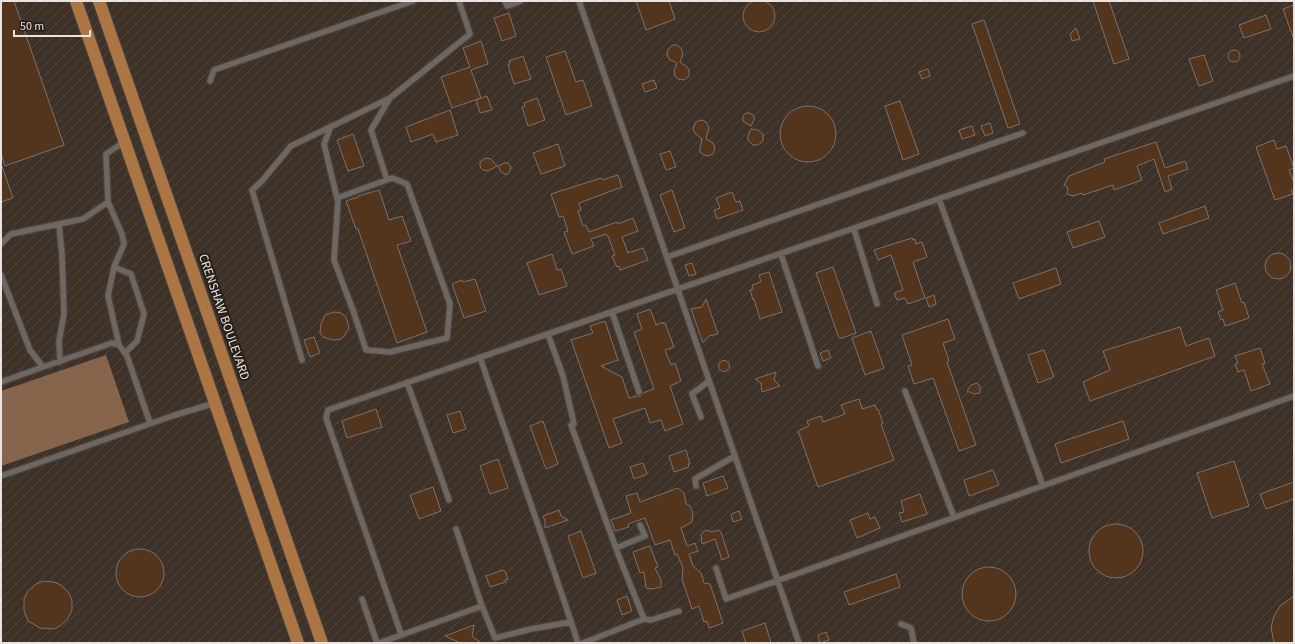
<svg xmlns="http://www.w3.org/2000/svg" width="1295" height="644" viewBox="0 0 1295 644" font-family="'Source Sans 3',sans-serif">
<style>
.industrial{fill:url(#industrial-furrows)}
.water{fill:#86654c}
.building{fill:#53351d;stroke:#7a726c}
.lines{fill:none;stroke-linecap:round;stroke-linejoin:round}
.lane-casing{stroke:#4a4440;stroke-width:8}
.primary-casing{stroke:#4a4440;stroke-width:14}
.lane{stroke:#6e6660;stroke-width:5.5}
.primary{stroke:#ac7544;stroke-width:12}
.labels{text-anchor:middle;dominant-baseline:central;stroke-width:4;stroke-linejoin:round;paint-order:stroke}
.street-label{font-size:13px;fill:#e9e4e1;stroke:#261f1a}
</style>
<defs>
<pattern id="industrial-furrows" width="10" height="10" patternUnits="userSpaceOnUse"><rect width="10" height="10" fill="#3d3128"/><path d="M-1 1l2-2M0 10L10 0M9 11l2-2" fill="none" stroke="#50453d"/></pattern>
</defs>
<rect width="100%" height="100%" fill="#302924"/>
<!-- industrial -->
<path class="industrial" d="M1 1H1294V643H1Z"/>
<!-- water -->
<path class="water" d="M106 355 129 422 1 466V391Z"/>
<!-- building -->
<path class="building" d="M743 16a16 16 0 1 1 32 0a16 16 0 1 1-32 0Z
M1 1H14L64 145 5 166 1 154Z
M636 1H669L675 19 646 30Z
M1093 1H1109L1129 59 1114 64Z
M1294 5V36L1293 37 1283 9Z
M509 13 516 36 502 41 494 18Z
M1266 15 1271 29 1244 38 1239 25Z
M984 20 1020 124 1008 128 972 24Z
M1076 28 1080 39 1072 41 1070 34Z
M481 41 488 64 471 70 481 98 452 108 441 77 470 67 463 48Z
M673 45H677L681 48 683 54 680 62 687 67 689 70V76L684 80 678 79 675 76 674 71 677 63 669 59 667 55 668 49Z
M1228 56a6 6 0 1 1 12 0a6 6 0 1 1-12 0Z
M565 51 576 82 583 80 592 106 566 115 546 57Z
M1204 55 1213 81 1199 86 1189 59Z
M523 56 531 79 514 84 508 65 510 64 509 61Z
M928 69 930 76 922 79 919 72Z
M654 80 657 88 645 92 642 84Z
M487 96 492 110 480 113 476 100Z
M537 98 545 120 528 126 522 107 525 106 524 103Z
M900 101 919 154 903 160 885 106Z
M780 134a28 28 0 1 1 56 0a28 28 0 1 1-56 0Z
M450 110 458 135 436 142 433 134 411 142 406 127Z
M746 113H750L754 116V120L751 126 743 121V116Z
M702 120 706 122 709 127 706 139 713 143 715 148 713 154 708 156 704 155 700 152V148L702 139 696 134 693 130 695 123 698 121Z
M990 123 993 133 985 136 981 126Z
M972 126 975 135 962 139 959 130Z
M751 129 758 130 763 134V141L758 145H753L748 140V136Z
M353 134 364 166 348 171 337 140Z
M1274 140 1277 149 1286 146 1294 168 1289 170 1294 183V190L1291 191 1293 194 1275 200 1256 147Z
M1156 142 1165 168 1185 161 1188 169 1168 176 1172 189 1165 192 1154 159 1137 166 1142 180 1114 190 1113 185 1083 195 1082 193 1073 196 1067 194 1068 188 1064 185 1069 176 1105 162 1104 159Z
M558 144 565 166 541 174 533 153Z
M670 151 676 167 666 170 660 154Z
M486 158 491 159 497 166 488 171 483 170 480 167V162Z
M504 163H508L511 167 510 171 507 175 501 172 498 166Z
M2 166 13 198 1 202V167Z
M618 175 622 187 579 203 581 210 578 211 583 226 586 225 589 232 617 222 618 224 633 218 638 231 622 237 628 253 643 248 648 260 620 270 619 266 617 267 615 263 612 256 615 255 608 236H607L606 234 591 239 594 246 572 254 564 232 568 231 563 216 559 217 551 194 601 178 602 180Z
M379 190 389 220 402 216 411 241 397 245 427 332 397 343 358 229H356L346 201 358 197V196Z
M672 190 685 228 674 232 660 195Z
M732 192 736 202 740 201 743 210 717 219 714 210 720 208 716 198Z
M1205 206 1209 218 1163 234 1159 223Z
M1099 221 1105 237 1073 248 1067 232Z
M912 238 913 240 915 239 916 244 922 242 927 257 913 262 925 298 908 304 905 298 897 300 894 293 903 290 891 255 878 260 874 250Z
M1265 266a13 13 0 1 1 26 0a13 13 0 1 1-26 0Z
M552 254 557 270 561 269 567 286 539 295 527 263Z
M692 263 696 274 689 276 685 265Z
M833 267 856 333 842 338H839L816 273Z
M1056 268 1061 284 1019 299 1013 283Z
M769 272 782 312 760 319 754 299 753 300 750 290 753 289 752 285 761 282 759 275Z
M475 279 486 311 464 318 452 284 462 280 463 282Z
M1235 283 1242 303 1244 302 1249 318 1225 326 1223 319 1221 320 1218 312 1223 310 1216 290Z
M934 295 936 304 929 307 926 298Z
M706 299 718 334 709 336 703 343 691 309 702 307Z
M650 309 656 325 663 322V324L665 323 674 347 665 350 671 365 675 363 681 381 670 386 683 424 665 431 661 420 650 423 645 408 613 419 622 443 609 448 571 340 593 333 590 326 605 321 618 360 601 366 622 377 629 398 637 396H641L643 393 654 389 634 332 642 329 637 314Z
M334 312 341 313 346 317 349 328 344 336 341 339 333 340 323 337 320 333 321 324 325 315Z
M948 319 955 339 943 343 949 361 947 362 976 445 959 451 933 378 914 384 908 366 912 365 902 335Z
M1180 327 1186 346 1209 338 1215 356 1090 401 1083 382 1110 370 1103 351Z
M871 331 884 368 865 375 852 338Z
M314 337 320 353 310 357 304 340Z
M1260 348 1265 363 1262 364 1270 384 1251 391 1244 370 1238 372 1235 364 1238 363 1235 356Z
M828 350 831 358 823 361 820 353Z
M1044 350 1054 377 1038 383 1028 355Z
M718.5 366a5.5 5.5 0 1 1 11 0a5.5 5.5 0 1 1-11 0Z
M776 372 774 380 780 386 762 392 761 383 755 379Z
M977 383 980 386V393L974 394 967 391 971 385Z
M859 399 862 409 875 405 877 410 878 409 883 423 881 424 894 460 818 487 798 431 809 426 807 421 821 416 823 422 845 414 841 405Z
M376 409 382 427 347 438 342 421Z
M460 411 466 429 453 433 447 415Z
M543 421 558 464 546 469 530 426Z
M1123 421 1129 439 1061 463 1055 444Z
M686 450 690 464H688L689 467 674 472 669 456Z
M498 459 508 488 490 494 480 466Z
M1234 461 1249 506 1212 518 1197 473Z
M643 463 647 474 634 479 630 467Z
M993 470 999 485 969 496 964 480Z
M723 476 728 488 707 496 703 483Z
M1294 482V499L1266 509 1260 494Z
M433 487 441 511 419 519 410 495Z
M678 488 684 493 686 504 690 506 693 513 692 522 681 528 687 546 695 543 698 551 689 554 693 566 701 573 704 583 710 584 723 623 709 628 707 621 704 622 699 606 692 609 682 579 683 568 677 554 675 555 670 540 655 545 645 518 628 524 629 527 615 531 611 520 631 513 626 496 637 493 640 502Z
M920 494 927 514 902 522 899 513 904 512 901 501Z
M559 510 561 516 568 520 545 528V521L543 516Z
M739 511 742 519 733 522 731 514Z
M868 513 870 519 875 517 880 528 857 538 850 520Z
M1089 551a27 27 0 1 1 54 0a27 27 0 1 1-54 0Z
M706 530 712 532 718 530 721 532 729 557 722 560 715 539 702 544 701 535 703 532Z
M581 531 596 573 583 578 568 536Z
M650 546 658 567 655 568 661 580V587L652 589 646 588 644 572 640 573 633 552Z
M116 573a24 24 0 1 1 48 0a24 24 0 1 1-48 0Z
M962 594a27 27 0 1 1 54 0a27 27 0 1 1-54 0Z
M503 570 504 571H505L508 579 505 580 506 582 490 587 486 576Z
M896 574 900 587 849 605 844 592Z
M43 581 54 582 61 585 69 593 72 601V610L67 620 60 626 54 629 40 628 28 621 24 611V599L28 591 36 584Z
M627 596 632 611 622 615 617 600Z
M1294 596V643H1274L1271 627 1274 616 1280 606Z
M765 623 771 643H746L742 631Z
M474 625 472 636 481 643H460L445 636Z
M826 632 829 640 820 643 818 635Z"/>
<g class="lines">
<!-- lane casing -->
<g class="lane-casing">
<path id="lane" d="M505 1 507 6 521 1
M579 1 799 643
M210 81 214 70 413 1
M331 126 324 144 337 198 338 200 334 260 354 313 366 350 390 352 447 338 450 304 407 184 392 178 337 198
M387 180 371 130 390 98
M939 199 1043 486
M59 224 83 219 108 202
M854 229 877 304
M1 244 11 234 59 224 62 255 64 314 59 341 60 362
M781 254 818 366
M667 257 1023 133
M114 267 131 274 144 314 137 341 125 353
M1 275 30 350 43 367 112 343 119 345 127 356 150 423
M612 312 639 392
M548 334 563 376 574 424 571 425 620 559 644 619
M119 345 108 296 114 267 124 244 122 234 108 202 106 154 124 142
M480 357C512 453 547 547 578 643
M302 360 252 190 262 181 291 146 390 98 470 34 459 1
M1 382 43 367
M407 382 449 500
M905 391 954 517
M701 417 692 394 709 381
M1 476 172 416 215 403
M696 486 695 479 735 456
M456 529 482 606 495 638 531 629 571 622
M616 548 645 536 640 525
M716 568 726 599 1294 396
M362 599 377 643
M901 624 911 628 914 643
M401 634 326 418 328 410 1294 76
M379 643 482 606
M583 643 644 619 651 620 679 611"/>
</g>
<!-- primary casing -->
<g class="primary-casing">
<path id="primary" d="M76 1 298 643
M99 1 322 643"/>
</g>
<!-- lane -->
<use href="#lane" class="lane"/>
<!-- primary -->
<use href="#primary" class="primary"/>
</g>
<g class="labels">
<!-- street labels -->
<g class="street-label">
<text transform="translate(224 317) rotate(71)">CRENSHAW BOULEVARD</text>
</g>
</g>
<!-- border -->
<rect width="1295" height="644" fill="none" stroke="#e9e4e1" stroke-width="4"/>
<!-- scale -->
<path d="M14 30v6h76v-6" fill="none" stroke="#e9e4e1" stroke-width="2"/>
<text x="20" y="30" font-size="12" fill="#e9e4e1" stroke="#261f1a" stroke-width="3" paint-order="stroke">50 m</text>
</svg>
